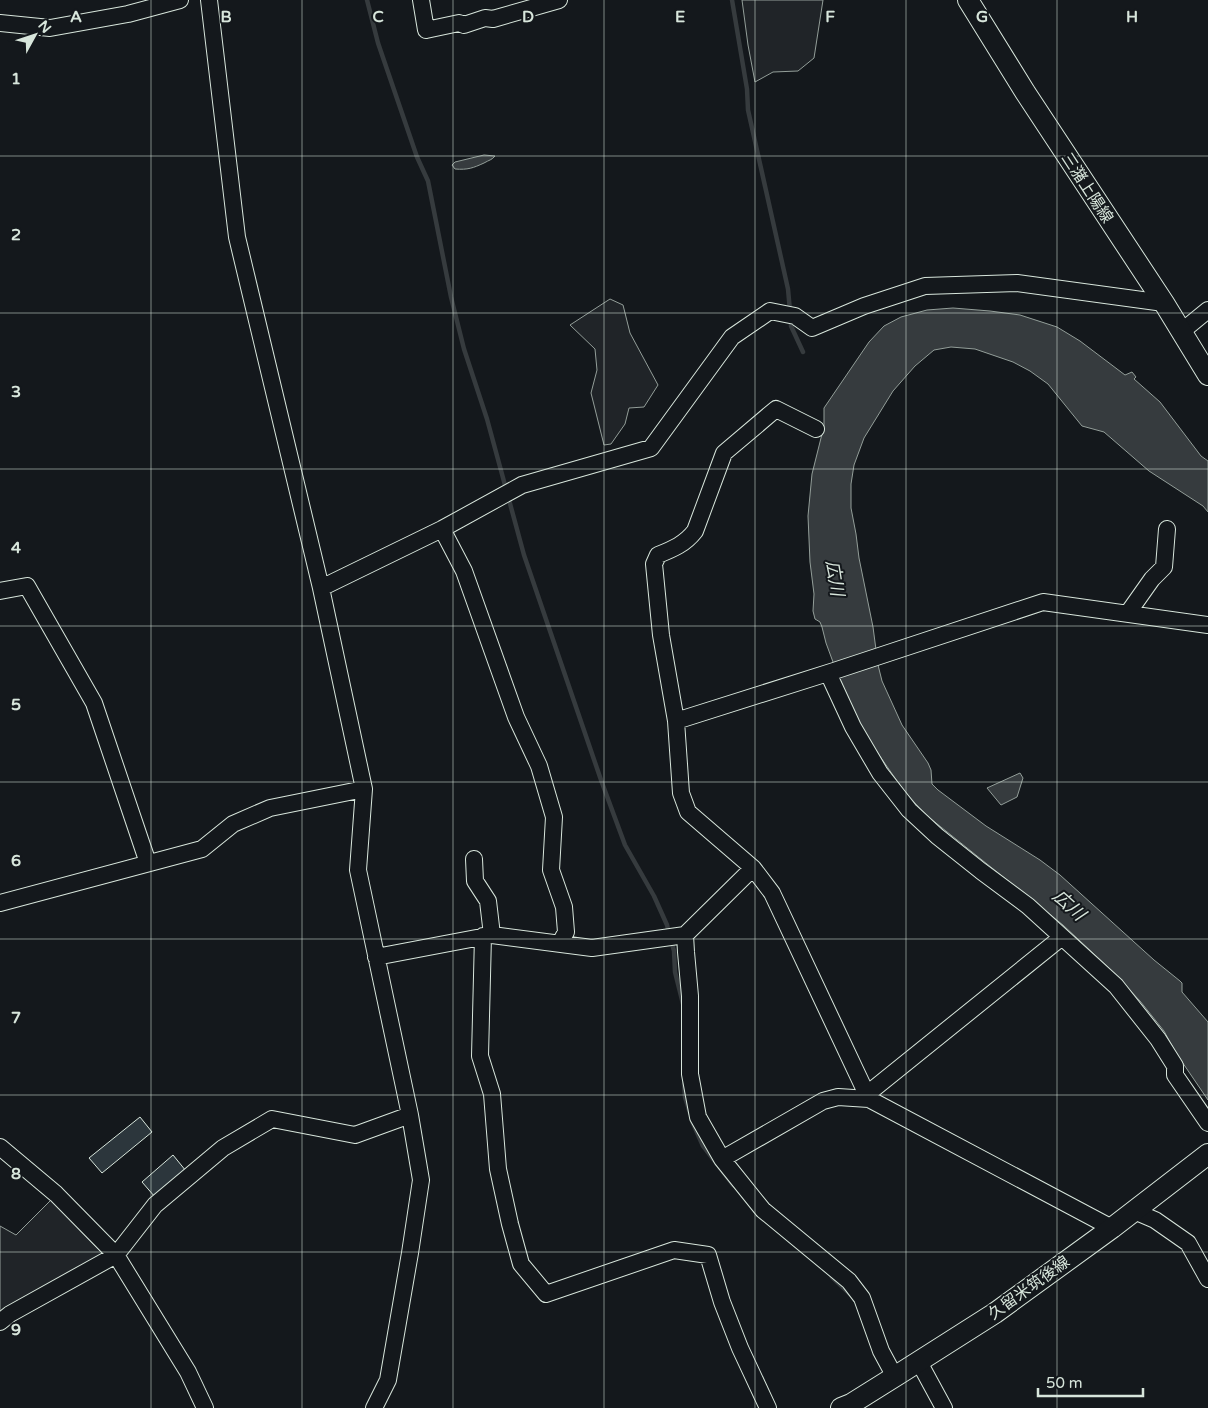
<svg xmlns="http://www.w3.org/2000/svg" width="1208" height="1408" viewBox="0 0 1208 1408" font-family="'Varela Round','Noto Sans JP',sans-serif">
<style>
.green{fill:#202428;stroke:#939e99}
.water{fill:#363b3e;stroke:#939e99}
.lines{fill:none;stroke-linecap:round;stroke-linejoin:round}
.stream{stroke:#363b3e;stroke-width:4.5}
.building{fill:#2c363c;stroke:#d8e6dc}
.minor-casing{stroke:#d8e6dc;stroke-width:18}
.major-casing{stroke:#d8e6dc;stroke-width:22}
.minor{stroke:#14181c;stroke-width:16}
.major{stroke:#14181c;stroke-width:20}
.grid{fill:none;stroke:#d8e6dc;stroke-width:1;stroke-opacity:0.55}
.labels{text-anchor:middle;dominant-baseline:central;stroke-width:4;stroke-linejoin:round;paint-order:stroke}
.street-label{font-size:16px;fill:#d8e6dc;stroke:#14181c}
.water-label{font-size:18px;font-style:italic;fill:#d8e6dc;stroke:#14181c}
.grid-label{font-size:16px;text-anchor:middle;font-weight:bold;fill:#d8e6dc;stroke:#14181c;stroke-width:4;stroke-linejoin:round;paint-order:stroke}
</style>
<rect width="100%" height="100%" fill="#14181c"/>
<!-- green -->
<path class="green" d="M742 0H823L814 58 798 71 773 72 755 82 748 45Z
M610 299 623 305 630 333 658 385 644 407 629 408 625 424 611 444 604 445 591 393 597 370 595 349 570 325Z
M51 1200 105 1256 0 1319V1226L16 1235Z"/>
<!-- water -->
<path class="water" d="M484 155 495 156C492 160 489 160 484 163 473 168 468 170 455 169L452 165 455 162Z
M953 308 990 311 1020 315 1057 327 1080 341 1125 375 1132 372 1136 377 1134 379 1160 402 1201 456 1208 461V512L1203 506 1149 471 1104 432 1082 426 1048 384 1030 371 1013 362 975 349 951 347 934 350 915 366 893 391 864 438 854 465 851 484V508L856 534 859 558 873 627 878 665 882 681 902 725 928 763 931 770 932 784 938 790 986 826 1040 860 1060 875 1154 960 1180 981 1182 983V992L1208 1022V1100L1176 1053 1164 1031 1140 1001 1111 970 1063 925 926 815 904 791 868 739 852 709 833 662 826 643 822 627 820 622 815 619 813 611 814 594 810 562 808 516 812 474 824 426V408L869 342 884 326 901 317 927 310Z
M1020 773 1023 778 1017 797 1001 805 987 788Z"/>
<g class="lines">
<!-- stream -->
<path class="stream" d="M367 0 378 43 417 157 428 181 451 297 464 349 487 419 524 555 601 780 625 845 654 896 667 925 669 933
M732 0 747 89 748 110 788 289 790 311
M791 319V326L803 352
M671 940 674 951 675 972 683 1004
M684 1084 685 1097 690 1113
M692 1121 703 1146 733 1185
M832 1277 850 1294"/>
</g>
<!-- building -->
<path class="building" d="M140 1117 152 1132 102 1173 89 1158Z
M173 1155 186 1171 155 1197 142 1182Z"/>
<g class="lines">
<!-- minor casing -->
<g class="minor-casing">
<path id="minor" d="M209 0 237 237 321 588 364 789 358 870 410 1115 421 1180 410 1253 388 1380 374 1408
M421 0 426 30 459 23 464 25 485 18 493 19 559 0
M0 23 50 28 128 14 180 0
M1181 332 1208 310
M816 429 776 409 724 453 695 531C685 544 673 549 658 555L654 564 661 635 676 721 681 793 688 812 753 868 772 893 869 1099
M442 529 464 571 516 717 539 766 554 817 551 870 564 907 566 932 560 943
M321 588 442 529 522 485 651 448 732 337 770 311 795 316 812 328 864 306 925 286 1017 283 1164 303
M0 591 27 586 94 703 148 863
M1128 613 1152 579 1164 567 1167 529
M828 673 853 727 880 773 909 810 937 836 981 871 1028 906 1116 986 1158 1039 1175 1066V1075L1208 1123
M676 721 834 671 1043 602 1208 625
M474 859 475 881 488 901 492 935
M0 903 202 849 233 824 270 808 364 789
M685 935 686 952 690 996V1074L698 1117 722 1159 763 1210 849 1281 862 1298 881 1351 895 1377
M483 936 480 1056 492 1094 498 1169 510 1224 521 1264 546 1294 674 1250 708 1255 722 1302 740 1348 768 1408
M376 957 492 935 592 948 685 935 753 868
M866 1095 1062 937
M0 1147 56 1194 116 1255 188 1372 205 1408
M722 1159 823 1101 838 1097 869 1099 1112 1228
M1134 1211 1155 1220 1188 1243 1208 1279
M0 1322 10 1314 116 1255 155 1205 223 1148 272 1119 355 1135 410 1115
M919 1362 944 1408"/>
</g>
<!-- major casing -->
<g class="major-casing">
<path id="major" d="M968 0 1025 92 1164 303 1208 375
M841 1408 851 1404 899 1374 995 1313 1112 1228 1208 1154"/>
</g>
<!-- minor -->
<use href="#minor" class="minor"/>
<!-- major -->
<use href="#major" class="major"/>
</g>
<!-- grid -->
<path class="grid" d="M151 0V1408M302 0V1408M453 0V1408M604 0V1408M755 0V1408M906 0V1408M1057 0V1408M0 156H1208M0 313H1208M0 469H1208M0 626H1208M0 782H1208M0 939H1208M0 1095H1208M0 1252H1208"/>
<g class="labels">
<!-- street labels -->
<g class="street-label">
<text transform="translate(1087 188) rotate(57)">三潴上陽線</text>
<text transform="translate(1029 1288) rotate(-36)">久留米筑後線</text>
</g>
<!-- water labels -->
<g class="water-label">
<text transform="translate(835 578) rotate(81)">広川</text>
<text transform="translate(1069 905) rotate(42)">広川</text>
</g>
</g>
<g class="grid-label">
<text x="76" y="22">A</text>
<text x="226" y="22">B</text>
<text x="378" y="22">C</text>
<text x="528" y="22">D</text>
<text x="680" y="22">E</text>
<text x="830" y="22">F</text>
<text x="982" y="22">G</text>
<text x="1132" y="22">H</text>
<text x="16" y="84">1</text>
<text x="16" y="240">2</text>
<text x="16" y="397">3</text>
<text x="16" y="553">4</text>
<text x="16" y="710">5</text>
<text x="16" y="866">6</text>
<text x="16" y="1023">7</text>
<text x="16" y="1179">8</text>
<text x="16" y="1335">9</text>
</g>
<!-- north arrow -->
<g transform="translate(35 35) rotate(50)" stroke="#14181c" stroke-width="4" paint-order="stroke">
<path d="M0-4L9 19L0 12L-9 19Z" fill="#d8e6dc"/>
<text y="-8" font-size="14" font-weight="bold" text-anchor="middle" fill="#d8e6dc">N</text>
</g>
<!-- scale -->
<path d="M1038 1388v8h105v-8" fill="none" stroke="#d8e6dc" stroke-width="2.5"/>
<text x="1046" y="1388" font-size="15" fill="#d8e6dc" stroke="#14181c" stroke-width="4" paint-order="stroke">50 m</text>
</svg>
